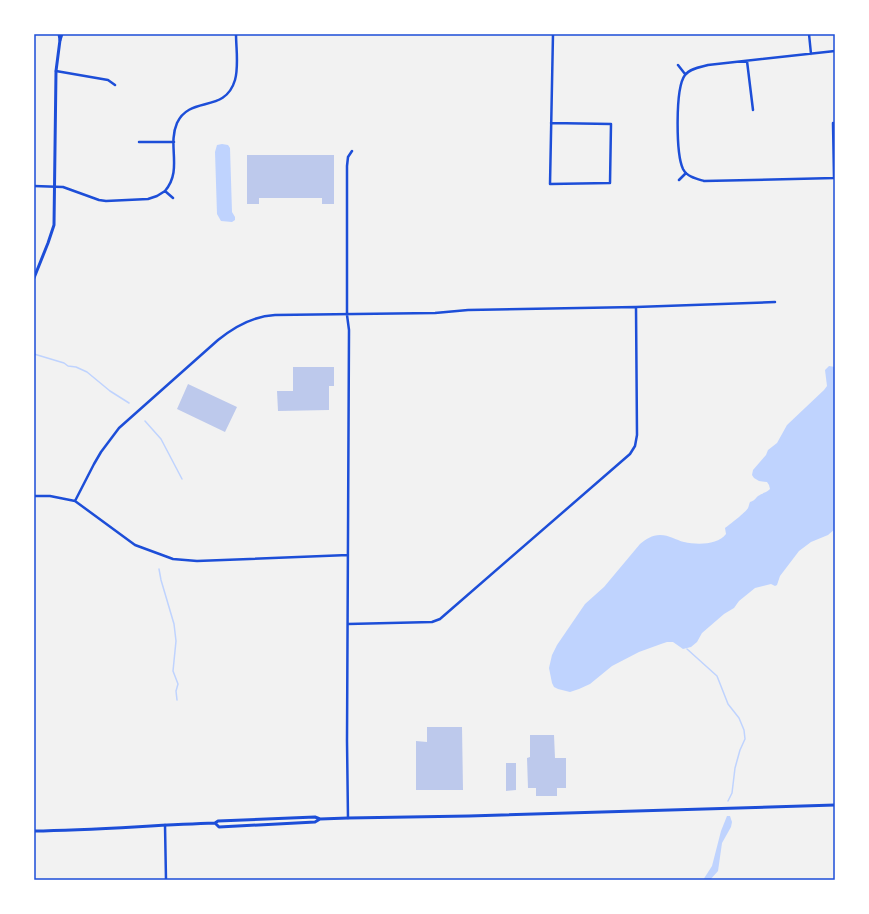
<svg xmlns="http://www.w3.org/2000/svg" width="869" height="914" viewBox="0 0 869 914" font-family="'Fira Sans',sans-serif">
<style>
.water{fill:#bfd3fe}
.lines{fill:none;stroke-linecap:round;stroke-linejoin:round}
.stream{stroke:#bfd3fe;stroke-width:1.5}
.building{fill:#bdc9ec}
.minor{stroke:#1d4ed8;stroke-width:2.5}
.tertiary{stroke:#1d4ed8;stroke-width:3}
.secondary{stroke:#1d4ed8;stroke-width:3}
.neatline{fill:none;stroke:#1d4ed8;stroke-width:1.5}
</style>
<rect width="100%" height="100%" fill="#f2f2f2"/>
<!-- water -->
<path class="water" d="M222 144 228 145 230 148 232 212 235 217V220L232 222 221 221 217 214 215 152 217 145Z
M829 366 835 367V529L828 535 811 542 799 551 780 576 777 585 775 586 771 584 755 588 739 601 734 608 724 614 702 633 697 642 691 647 683 649 673 642H667L661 644 639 652 612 666 590 684 579 689 570 692 558 689 554 687 552 683 549 668 552 655 557 645 585 604 604 587 640 544C646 539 652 535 660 535 669 535 676 540 684 542 697 545 718 545 726 534L725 528C728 526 746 512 748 508 749 506 749 504 750 502 754 501 755 499 758 496 762 493 766 493 770 489L769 485 767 482 759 481 754 478 752 475 753 470 766 455 768 450 777 443 787 425 824 390 827 386 825 370Z
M727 816H730L732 822 731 827 722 843 718 871 710 880H703L712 866 721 831Z"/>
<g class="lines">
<!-- stream -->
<path class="stream" d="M34 354 64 363 68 366 76 367 87 372 110 391 129 403
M145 421 161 439 182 479
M159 569 161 580 174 624 176 641 173 671 178 684 176 691 177 700
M687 649 717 676 728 704 739 718 744 730 745 739 740 750 735 768 732 793 728 801"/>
</g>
<!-- building -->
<path class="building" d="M247 155H334V204H322V198H259V204H247Z
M293 367H334V386H329V410L278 411 277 391H293Z
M188 384 237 407 225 432 177 409Z
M427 727H462L463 790H416V741L427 742Z
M530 735H554L555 758H566V788H557V796H536V788H528L527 758 530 757Z
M506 763H516V790L506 791Z"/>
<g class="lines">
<!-- minor -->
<path class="minor" d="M809 34 811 54
M835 51 708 65C701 67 690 68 685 75 675 88 676 154 683 169 687 177 697 179 704 181L835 178
M747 61 753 110
M678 65 685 74
M56 71 108 80 115 85
M551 123 611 124 610 183 550 184 553 34
M833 123 834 178
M139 142H174
M679 180 686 173
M34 186 63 187 99 200 106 201 148 199 157 196 165 191
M173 198 165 191C183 170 167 146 177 123 190 95 225 114 235 80 239 66 236 48 236 34
M34 496H50L75 501 135 545 173 559 197 561 348 555
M75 501 94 464 101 452 119 428 218 340C234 327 253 316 275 315L435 313 468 310 636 307 775 302
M348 624 432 622 440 619 630 454 635 446 637 435 636 307
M348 818 347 741 349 330 347 315V166L348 157 352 151
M165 825 166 880"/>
<!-- tertiary -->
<path class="tertiary" d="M34 278 48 243 54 225 56 71 60 40 62 34
M215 823 219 827 315 822 320 819 348 818 469 816 835 805
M34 831C95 830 155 825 215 823L218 821 315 817 320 819"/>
<!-- secondary -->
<path class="secondary" d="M59 34 60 40"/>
</g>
<!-- border -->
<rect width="869" height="914" fill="none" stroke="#ffffff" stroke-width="70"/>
<rect x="35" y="35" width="799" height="844" class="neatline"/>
</svg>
